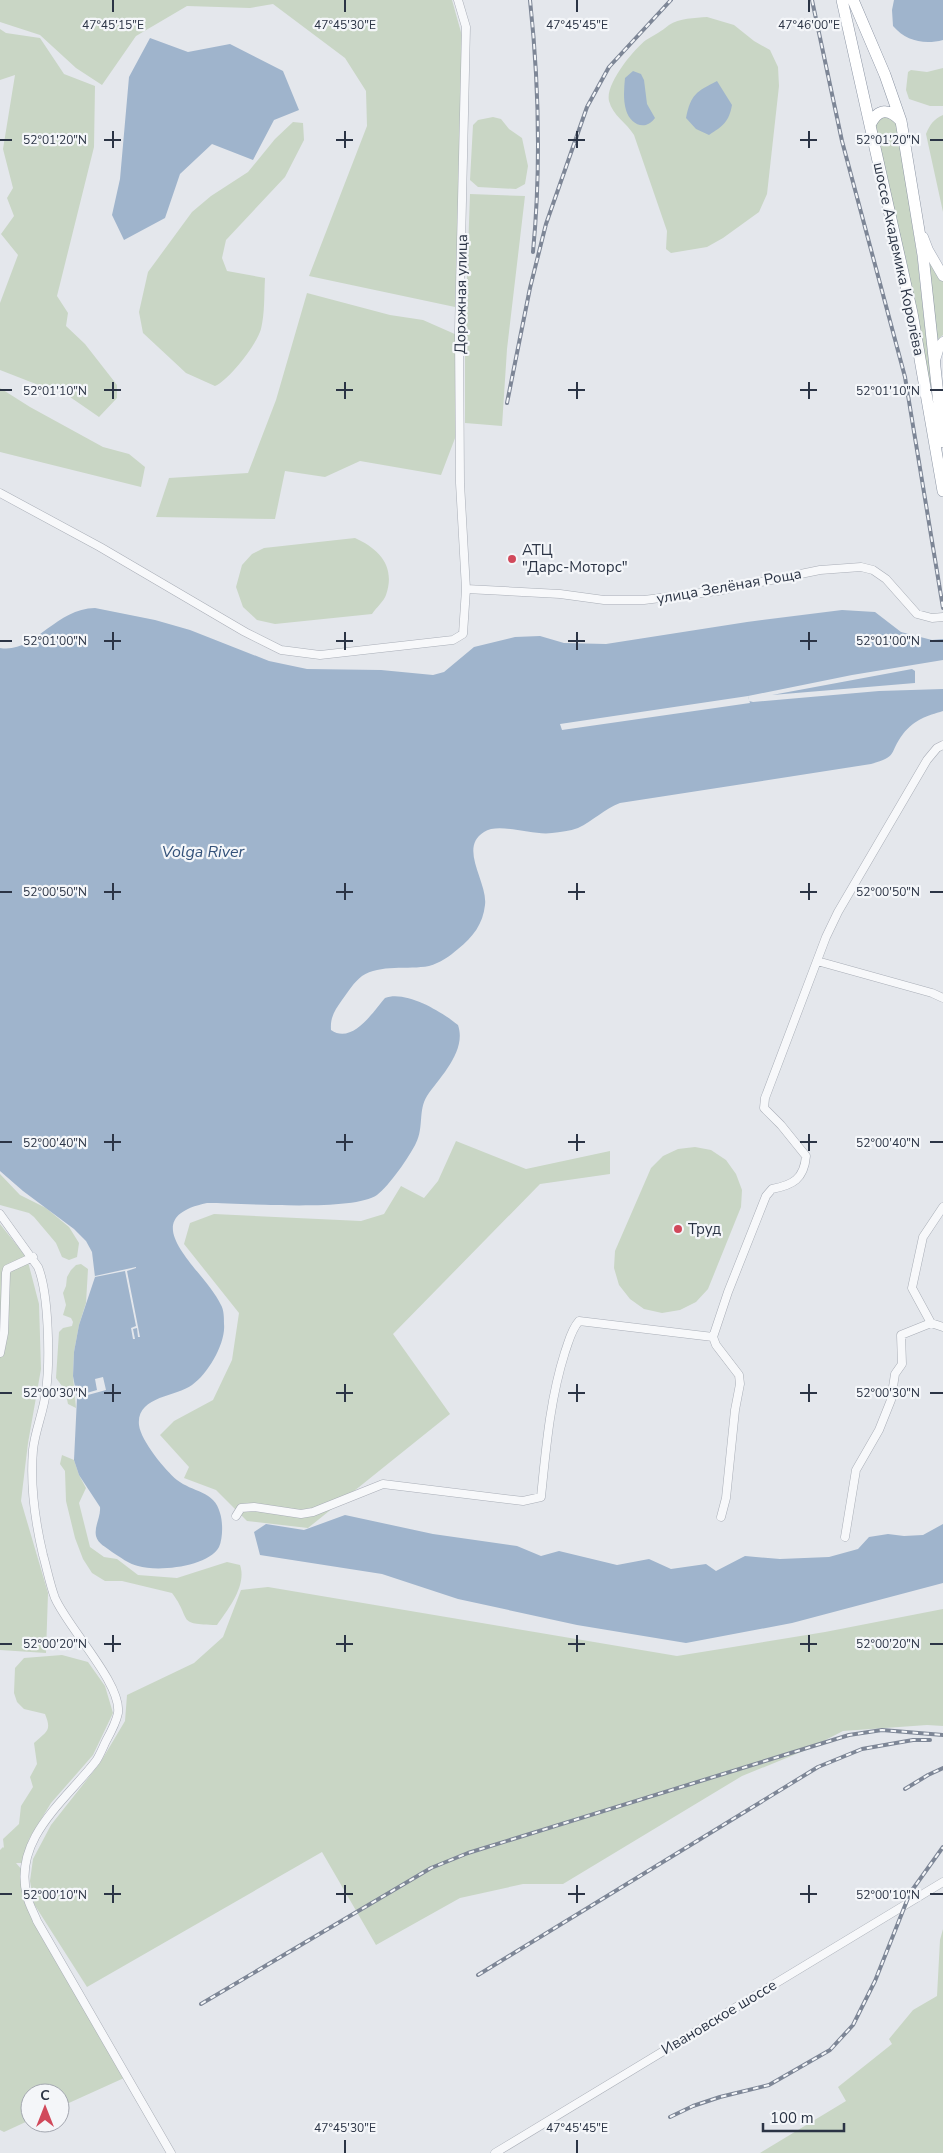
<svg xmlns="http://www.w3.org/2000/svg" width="943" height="2153" viewBox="0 0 943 2153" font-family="'Nunito Sans',sans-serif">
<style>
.green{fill:#c9d6c5}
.water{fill:#9fb4cc}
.pier{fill:#e4e7ec}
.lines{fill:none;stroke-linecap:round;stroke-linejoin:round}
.minor-casing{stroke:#a9aeb7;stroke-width:9}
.major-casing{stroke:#a3abb8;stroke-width:11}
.highway-casing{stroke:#8b94a3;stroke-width:12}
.minor{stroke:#f7f8fa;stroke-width:8}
.major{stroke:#fff;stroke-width:10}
.highway{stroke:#fff;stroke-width:11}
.rail-casing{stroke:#7d8696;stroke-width:4}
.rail{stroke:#f4f6f9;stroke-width:2;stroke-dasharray:5.5;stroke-linecap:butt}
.ticks{fill:none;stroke:#2b3445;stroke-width:2}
.poi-dot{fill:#d1495b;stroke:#f4f6f9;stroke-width:2}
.labels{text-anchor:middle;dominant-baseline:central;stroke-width:4.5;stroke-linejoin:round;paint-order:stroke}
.street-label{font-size:15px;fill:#2b3445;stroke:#f4f6f9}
.poi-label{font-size:15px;fill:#2b3445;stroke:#f4f6f9;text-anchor:start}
.water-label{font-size:16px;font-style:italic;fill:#34527a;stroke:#f4f6f9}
.ticks-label{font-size:12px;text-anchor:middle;fill:#2b3445;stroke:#f4f6f9;stroke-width:4.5;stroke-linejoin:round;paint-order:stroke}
</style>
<rect width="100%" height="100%" fill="#e4e7ec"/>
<!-- green -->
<path class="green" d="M0 0H452L464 43 455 307 309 276 367 126 366 91 345 58 273 4 250 8 187 6 136 36 102 85 76 68 40 35 0 22Z
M707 17 734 25 754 41 770 50 778 67 779 86 767 194 759 212 723 238 707 247 671 253 666 249 667 231 634 135C626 122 613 116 609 101 605 84 634 49 646 40 654 35 662 31 669 25 679 18 695 18 707 17Z
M0 29 6 33 40 38 64 74 95 86 94 147 57 296 68 313 66 326 85 344 117 385V398L99 417 57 388 41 386 0 370V303L18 255 1 234 14 216 7 198 13 188 3 149 15 75 0 80Z
M943 68V106H930L909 99 906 90 908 72 911 70 927 72Z
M943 115V212L926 134C930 124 934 119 943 115Z
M881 116 896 120 917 255 939 452 875 126Z
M493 117 501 119 509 129 522 138 528 166 525 184 516 189 478 187 470 180 473 125 478 120Z
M293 122 303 123 304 140 285 177 226 240 222 258 227 271 265 278C264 294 265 313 261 329 257 344 229 380 215 386L186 373 143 333 139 312 148 272 192 212 211 196 248 172 275 139Z
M470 194 525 196 507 349 502 426 465 423V336Z
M927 258 943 281V335L936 341Z
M307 293 390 315 423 320 457 335V433L441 475 360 461 325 477 285 471 275 519 156 517 169 478 248 473 276 400Z
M0 388 30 407 103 447 129 454 145 467 141 487 0 452Z
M355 538C379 549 396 566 386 595 384 601 376 608 372 614L275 624 257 620 243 607 236 587 242 565 252 554 264 548Z
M456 1141 526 1169 610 1151V1174L540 1184 393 1334 450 1414 308 1528 247 1521 216 1490 184 1478 189 1467 160 1435 174 1421 213 1400 232 1360 239 1313 184 1244 190 1223 214 1214 361 1221 384 1214 401 1186 424 1198 438 1181Z
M695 1147 711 1150 726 1160 736 1174 742 1190 741 1207 708 1289 696 1302 680 1310 662 1313 644 1309 630 1299 619 1285 614 1268 615 1251 651 1168 663 1156 678 1149Z
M0 1174 20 1195 46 1208 69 1227 79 1243 77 1257 69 1260 62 1257 56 1243 34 1217 29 1213 0 1205Z
M0 1224 27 1258 39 1304 41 1369 28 1443 21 1501 48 1593 46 1653 0 1650Z
M81 1264 88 1269 86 1303 79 1325 74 1352 73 1376 76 1408 68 1404 65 1390 56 1378 59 1332 63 1328 72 1326 73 1322 71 1318 63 1315 66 1305 63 1293 66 1286 67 1277 71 1270 76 1265Z
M62 1455 74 1460 79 1475 86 1488 79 1503 90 1547 104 1557 117 1559 138 1575 177 1578 227 1562 240 1565C247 1585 229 1608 217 1625 175 1624 193 1621 172 1593L122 1581H105L92 1573 83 1559 75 1538 66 1501 65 1471 60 1464Z
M268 1587 677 1656 825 1632 943 1609V1726L927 1725 843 1731 806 1750 742 1776 563 1884H523L460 1898 376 1945 322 1852 87 1987 34 1904 30 1881 33 1859 51 1825 100 1763 125 1721 127 1695 194 1663 223 1637 241 1590Z
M62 1655 88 1662 105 1686 113 1713 93 1755 51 1803 29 1839 23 1863H16L23 1871C20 1913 47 1944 67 1978 87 2011 105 2045 124 2078L60 2107V2093H30V2120L4 2132 0 2130V1850L3 1847 4 1848 3 1839 19 1824 21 1806 33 1787 30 1777 37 1764 34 1743C47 1731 52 1731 45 1714L24 1709 17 1702 14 1693 15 1668 24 1658Z
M943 1929V2153H760L846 2101 838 2087 892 2044 889 2039 913 2010 937 1996 940 1940Z"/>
<!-- water -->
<path class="water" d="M894 0H943V40C924 45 906 41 893 26L892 10Z
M150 38 188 52 230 44 283 71 299 110 274 120 253 160 212 144 180 174 165 218 124 240 112 215 120 179 129 77Z
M633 71 641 74 644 80 647 104 655 118C645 132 630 124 626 110 623 99 624 89 625 78Z
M717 81 732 105C729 122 723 126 709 135L696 129 686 118C691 94 696 92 717 81Z
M95 608 155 620 190 630 269 661 307 669 381 670 433 675 444 672 474 647 515 637 540 636 564 643 606 644 747 622 842 610 875 612 901 632 932 640 943 639V660L852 675 748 696 749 701 753 702 879 691 943 689V711C927 716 915 719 903 734 888 754 899 756 871 764L620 803C604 809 593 821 578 828 570 831 560 832 552 833 533 836 499 822 484 832 458 848 488 882 485 905 483 924 473 937 458 949 450 956 440 963 429 966 408 970 380 964 362 976 354 982 348 992 342 1000 335 1010 330 1017 331 1030 352 1045 373 1012 385 998 406 990 442 1012 458 1025 467 1051 440 1077 427 1096 418 1110 424 1128 416 1143 410 1156 389 1186 377 1195 353 1212 242 1203 207 1203 130 1219 205 1270 221 1305 224 1310 224 1318 224 1324 226 1343 208 1374 192 1385 176 1397 136 1396 139 1425 141 1441 165 1470 177 1480 192 1492 215 1491 220 1513 223 1522 223 1538 219 1547 208 1567 158 1572 138 1566 129 1564 120 1557 112 1552 106 1547 98 1544 96 1536 94 1526 101 1517 100 1507L79 1475 74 1460 77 1398 73 1376 74 1352 79 1325 95 1277 92 1252 86 1241 74 1229 23 1191 0 1171V648C34 654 54 609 95 608Z
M912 669 915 671V683L772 695Z
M345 1515 433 1534 517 1546 541 1556 559 1551 617 1565 649 1559 671 1569 706 1564 716 1571 745 1556 780 1559 829 1557 858 1549 869 1537 888 1534 904 1536 923 1535 943 1524V1583L792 1623 686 1643 577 1625 458 1599 382 1574 260 1555 254 1532 266 1524 304 1530Z"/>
<!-- pier -->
<path class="pier" d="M748 696 750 703 562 730 560 724Z
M136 1267V1268L127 1271 140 1337H138L137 1328 133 1329 135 1339H133L131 1328 136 1326 125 1271 95 1277V1276Z
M103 1377 106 1390 77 1398 76 1396 97 1390 95 1379Z"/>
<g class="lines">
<!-- minor casing -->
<g class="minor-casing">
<path id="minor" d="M0 493 100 547 245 632 281 650 320 655 453 640 463 634 466 589 460 483 459 331 466 27 458 0
M466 589 560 594 604 600H644L717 591 820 570 861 567 873 570 886 579 917 614 932 618 943 617
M817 961 932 993 943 998
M0 1214 38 1267C49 1294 50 1361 46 1391 44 1411 35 1430 33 1450 30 1485 35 1521 43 1555 47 1569 50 1585 55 1598 68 1628 122 1684 118 1713 116 1723 111 1732 106 1741 103 1747 100 1755 96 1761 66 1800 12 1839 27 1896 29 1905 34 1913 37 1921L171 2153
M931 1323 943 1327
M0 1353 4 1333 6 1273 7 1269 33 1257
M236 1516 241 1508 254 1507 301 1514 313 1512 383 1484 523 1501 541 1497C546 1448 550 1399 565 1352 569 1341 571 1330 579 1321L713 1337
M721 1517 726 1498 735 1410 740 1384 739 1375 716 1345 713 1337 728 1292 766 1196 772 1189C793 1185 804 1179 806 1156L781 1125 764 1108 765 1098 826 937 838 912 927 760 937 748 943 745
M845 1537 856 1470 879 1430 891 1400 895 1374 902 1364 901 1335 931 1323 912 1288 923 1237 943 1207
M495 2153 943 1882"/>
</g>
<!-- major casing -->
<g class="major-casing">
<path id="major" d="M923 237 928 250 943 276
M935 360 939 347 943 342"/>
</g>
<!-- highway casing -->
<g class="highway-casing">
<path id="highway" d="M842 0 912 313 943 491
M853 0 885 75 901 121 923 255 943 442
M870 125C878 108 889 108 901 121"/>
</g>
<!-- minor -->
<use href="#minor" class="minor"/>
<!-- major -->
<use href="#major" class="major"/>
<!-- highway -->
<use href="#highway" class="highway"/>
<!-- rail casing -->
<g class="rail-casing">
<path id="rail" d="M530 0C539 84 541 168 533 252
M812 0 842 141 905 377 943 608
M507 403 530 288 546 224 587 107 609 67 671 0
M905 1789 928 1775 943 1768
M478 1975 818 1767 862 1749 913 1740H930
M201 2004 431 1868 468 1853 849 1735 882 1730 943 1735
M670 2117 693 2106 720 2097 769 2085 830 2050 853 2025 875 1981 910 1893 943 1847"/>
</g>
<!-- rail -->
<use href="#rail" class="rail"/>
</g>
<!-- ticks -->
<path class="ticks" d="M113 0V12M345 0V12M577 0V12M809 0V12M113 131V148M345 131V148M577 131V148M809 131V148M0 140H12M104 140H121M336 140H353M568 140H585M800 140H817M930 140H943M113 382V399M345 382V399M577 382V399M809 382V399M0 390H12M104 390H121M336 390H353M568 390H585M800 390H817M930 390H943M113 632V650M345 632V650M577 632V650M809 632V650M0 641H12M104 641H121M336 641H353M568 641H585M800 641H817M930 641H943M113 883V900M345 883V900M577 883V900M809 883V900M0 892H12M104 892H121M336 892H353M568 892H585M800 892H817M930 892H943M113 1134V1151M345 1134V1151M577 1134V1151M809 1134V1151M0 1142H12M104 1142H121M336 1142H353M568 1142H585M800 1142H817M930 1142H943M113 1384V1402M345 1384V1402M577 1384V1402M809 1384V1402M0 1393H12M104 1393H121M336 1393H353M568 1393H585M800 1393H817M930 1393H943M113 1635V1652M345 1635V1652M577 1635V1652M809 1635V1652M0 1644H12M104 1644H121M336 1644H353M568 1644H585M800 1644H817M930 1644H943M113 1885V1903M345 1885V1903M577 1885V1903M809 1885V1903M0 1894H12M104 1894H121M336 1894H353M568 1894H585M800 1894H817M930 1894H943M345 2140V2153M577 2140V2153"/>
<!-- markers -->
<g class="poi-dot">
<circle cx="512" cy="559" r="5"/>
<circle cx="678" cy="1229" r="5"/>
</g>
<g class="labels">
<!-- street labels -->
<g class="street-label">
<text transform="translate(899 259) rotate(78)">шоссе Академика Королёва</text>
<text transform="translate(461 294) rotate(-89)">Дорожная улица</text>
<text transform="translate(729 586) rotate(-10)">улица Зелёная Роща</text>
<text transform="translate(719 2017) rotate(-31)">Ивановское шоссе</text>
</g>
<!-- poi labels -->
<g class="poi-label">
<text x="522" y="550">АТЦ<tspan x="522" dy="17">"Дарс-Моторс"</tspan></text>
<text x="688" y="1229">Труд</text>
</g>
<!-- water labels -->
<g class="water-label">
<text x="203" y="852">Volga River</text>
</g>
</g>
<g class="ticks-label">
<text x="113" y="29">47°45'15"E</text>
<text x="345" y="29">47°45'30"E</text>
<text x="577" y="29">47°45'45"E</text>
<text x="809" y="29">47°46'00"E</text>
<text x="55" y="144">52°01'20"N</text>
<text x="888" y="144">52°01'20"N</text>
<text x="55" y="395">52°01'10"N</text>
<text x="888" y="395">52°01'10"N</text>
<text x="55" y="645">52°01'00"N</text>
<text x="888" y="645">52°01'00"N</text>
<text x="55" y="896">52°00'50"N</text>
<text x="888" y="896">52°00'50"N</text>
<text x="55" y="1147">52°00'40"N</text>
<text x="888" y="1147">52°00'40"N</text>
<text x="55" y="1397">52°00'30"N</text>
<text x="888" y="1397">52°00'30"N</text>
<text x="55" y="1648">52°00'20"N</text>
<text x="888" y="1648">52°00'20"N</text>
<text x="55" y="1899">52°00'10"N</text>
<text x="888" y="1899">52°00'10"N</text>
<text x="345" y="2132">47°45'30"E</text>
<text x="577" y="2132">47°45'45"E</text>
</g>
<!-- north arrow -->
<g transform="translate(45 2108)"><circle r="24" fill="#f4f6f9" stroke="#a4a8b1"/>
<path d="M0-4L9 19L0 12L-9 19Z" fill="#d1495b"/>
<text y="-8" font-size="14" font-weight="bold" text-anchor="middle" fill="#2b3445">С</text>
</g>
<!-- scale -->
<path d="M763 2123v8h81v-8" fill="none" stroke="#2b3445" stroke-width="2.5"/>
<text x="770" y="2123" font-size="15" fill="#2b3445" stroke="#f4f6f9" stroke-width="4" paint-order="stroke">100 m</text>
</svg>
